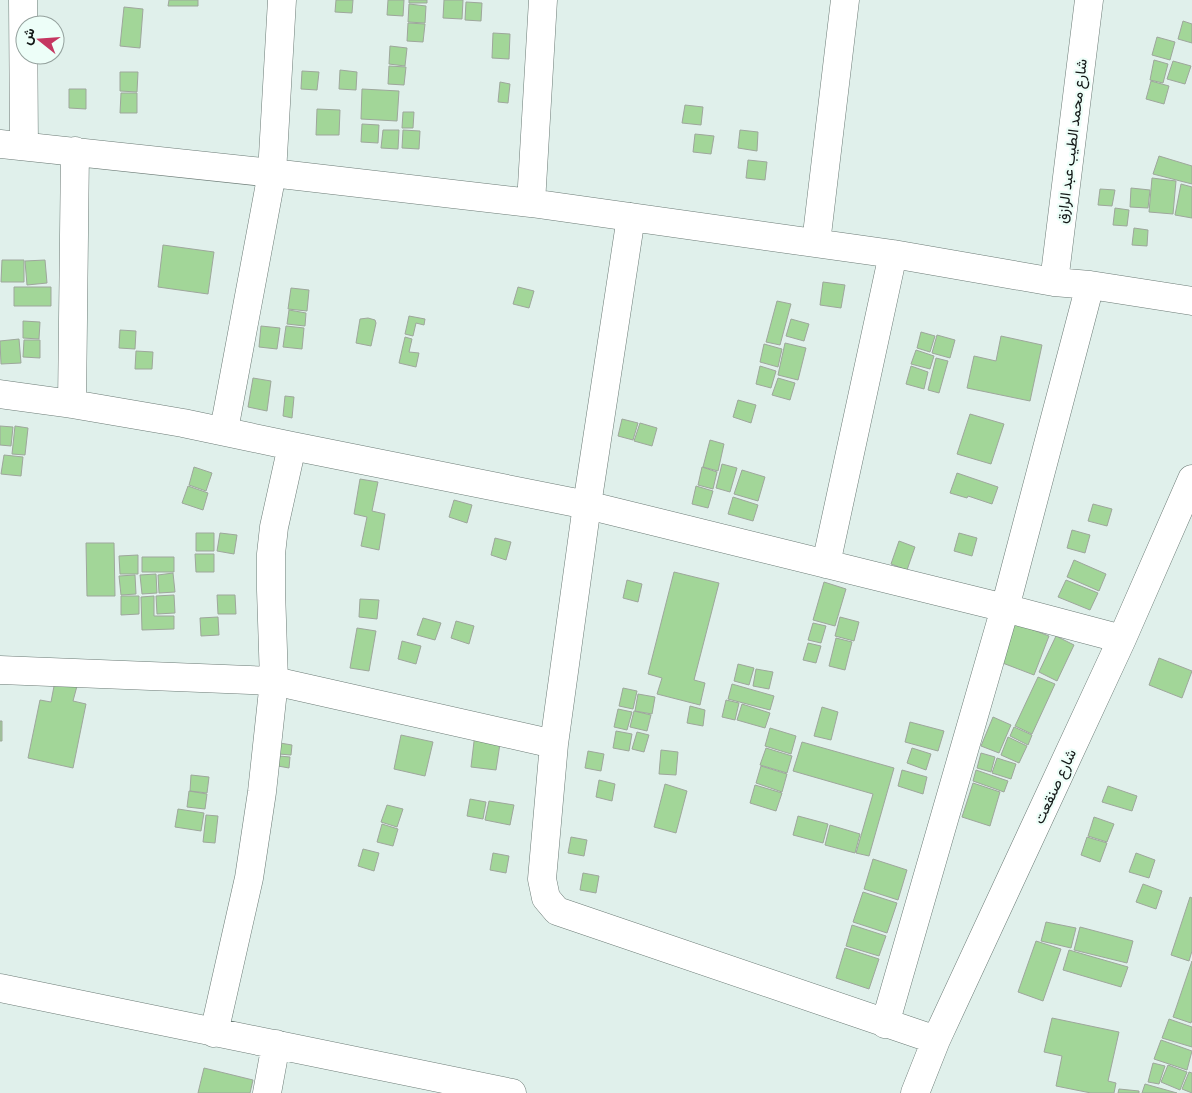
<svg xmlns="http://www.w3.org/2000/svg" width="1192" height="1093" viewBox="0 0 1192 1093" font-family="Commissioner,Vazirmatn,sans-serif">
<style>
.building{fill:#a2d698;stroke:#9ea79c}
.lines{fill:none;stroke-linecap:round;stroke-linejoin:round}
.minor-casing{stroke:#6c7b76;stroke-width:29}
.minor{stroke:#fff;stroke-width:28}
.labels{text-anchor:middle;dominant-baseline:central;stroke-width:4.5;stroke-linejoin:round;paint-order:stroke}
.street-label{font-size:15px;fill:#121716;stroke:#edfef8}
</style>
<rect width="100%" height="100%" fill="#e0f0eb"/>
<!-- building -->
<path class="building" d="M169 0H198V6H168Z
M336 0H353L352 13 335 12Z
M388 0H404L403 16 387 15Z
M409 0H427V3H409Z
M444 0H463L462 19 443 18Z
M466 2 482 3 481 21 465 20Z
M409 4 426 6 425 23 408 22Z
M124 7 143 9 140 48 120 46Z
M1183 21 1192 24V43L1178 39Z
M408 23 425 24 423 42 407 41Z
M493 33 510 34 509 59 492 58Z
M1157 37 1175 42 1170 60 1152 55Z
M390 46 407 48 405 66 389 64Z
M1154 60 1168 64 1163 83 1150 80Z
M1173 61 1191 66 1185 84 1167 79Z
M389 66 406 67 404 85 388 84Z
M340 70 357 72 356 90 339 89Z
M302 71 319 72 317 90 301 89Z
M120 72H138L137 92 120 91Z
M1151 81 1169 86 1164 104 1146 99Z
M500 82 510 84 508 103 498 102Z
M69 89H86V109L69 108Z
M362 89 399 91 397 121 361 119Z
M121 93H137V113H120Z
M685 105 703 107 701 125 682 123Z
M317 109 340 110 339 135H316Z
M403 112H414L413 128H402Z
M362 124 379 125 378 143 361 142Z
M383 130H399L398 149 381 148Z
M403 130 420 131 419 149 402 148Z
M740 130 758 132 757 151 738 148Z
M695 134 714 136 711 154 693 152Z
M1159 156 1192 166V184L1153 174Z
M748 160 767 162 765 180 746 178Z
M1152 178 1176 181 1173 214 1149 212Z
M1181 184 1192 187V218L1175 215Z
M1131 188 1150 190 1148 208 1130 207Z
M1100 189 1115 190 1112 206 1098 205Z
M1115 208 1129 210 1127 226 1113 225Z
M1134 228 1148 230 1147 246 1132 245Z
M163 245 214 252 208 294 158 287Z
M2 260H24V282H1Z
M45 260 47 283 27 285 25 261Z
M823 282 845 285 841 308 820 305Z
M14 287H51V306H14Z
M518 287 534 291 529 308 513 304Z
M291 288 309 290 307 311 288 309Z
M777 301 791 304 780 345 766 342Z
M289 310 306 313 305 326 287 324Z
M409 316 425 319 424 325 416 323 413 336 405 334Z
M368 318 375 320 376 323 371 346 356 343 360 319Z
M791 319 809 324 804 341 786 336Z
M23 321 40 322 39 339 23 338Z
M261 326 280 328 277 349 259 347Z
M286 326 304 328 302 349 283 347Z
M120 330 136 331 135 349 119 348Z
M921 332 935 336 930 352 917 348Z
M937 335 955 340 950 358 932 353Z
M1001 336 1042 345 1030 401 967 388 974 356 996 361Z
M405 337 412 339 409 352 419 353 416 367 399 363Z
M19 339 21 363 1 364 0 341Z
M24 340H40V358L23 357Z
M785 343 806 348 798 380 778 375Z
M764 344 782 349 778 367 760 362Z
M916 350 934 356 930 369 911 364Z
M136 351 153 352 152 369H135Z
M936 358 948 361 939 393 928 390Z
M760 366 776 371 771 388 756 384Z
M911 366 928 372 924 389 906 384Z
M253 378 271 381 267 411 248 407Z
M778 378 795 383 790 400 772 395Z
M285 396 294 397 292 418 283 416Z
M738 400 756 405 751 423 733 417Z
M970 414 1004 424 991 464 957 454Z
M622 419 638 423 633 440 618 436Z
M640 423 657 428 652 446 634 441Z
M0 426 13 427 11 446 0 445Z
M15 426 28 428 25 455 12 454Z
M710 440 724 444 718 471 703 467Z
M4 455 23 457 21 476 1 474Z
M722 464 737 468 730 492 716 488Z
M194 467 212 473 206 491 189 485Z
M702 467 717 472 713 489 698 485Z
M742 470 765 477 758 501 734 494Z
M957 473 998 487 992 504 968 496 967 498 950 493Z
M360 479 378 482 372 511 385 514 379 550 361 546 367 517 354 514Z
M188 486 208 493 203 510 182 503Z
M696 486 713 491 708 508 692 504Z
M733 497 758 505 753 521 728 514Z
M454 500 472 505 467 523 449 517Z
M1093 504 1112 509 1107 526 1088 521Z
M1072 530 1090 535 1085 553 1067 548Z
M196 533H214V551H196Z
M220 533 237 535 234 554 217 551Z
M959 533 977 538 972 556 954 551Z
M495 538 511 542 506 560 491 555Z
M899 541 915 547 907 570 891 564Z
M86 543H114L115 596H87Z
M195 554H214V572H196Z
M138 555V574H120L119 556Z
M142 557H174V572H142Z
M1074 560 1106 574 1099 591 1067 577Z
M674 572 719 583 694 680 705 683 700 705 657 694 662 678 648 674Z
M173 573 175 592 159 593 158 575Z
M156 574 157 593 142 594 140 575Z
M135 575 136 594 121 595 119 576Z
M627 580 642 584 638 602 623 598Z
M1066 580 1098 593 1090 610 1058 597Z
M824 582 846 589 835 626 813 620Z
M174 595 175 613 157 614 156 596Z
M217 595H235L236 614H218Z
M121 596H139V614L121 615Z
M154 596V616H174V629L142 630 141 597Z
M360 599 379 600 377 619 359 617Z
M218 617 219 635 201 636 200 618Z
M840 617 859 622 854 641 835 636Z
M423 618 441 623 435 640 417 635Z
M456 621 474 626 469 644 451 638Z
M813 623 826 626 821 643 808 640Z
M1015 623 1049 636 1034 675 1000 662Z
M357 628 376 631 369 671 350 668Z
M1056 636 1074 645 1057 681 1039 672Z
M836 638 852 642 845 670 829 666Z
M402 641 421 646 416 664 398 659Z
M808 643 821 646 816 663 803 660Z
M1159 658 1192 671 1182 698 1149 685Z
M738 664 754 668 749 685 734 681Z
M756 669 773 672 769 689 753 686Z
M1038 677 1055 684 1032 734 1015 726Z
M55 681 77 686 73 701 86 704 73 768 28 758 40 700 51 702Z
M732 684 774 696 770 710 728 699Z
M623 688 637 691 633 709 619 706Z
M638 694 655 697 652 714 635 711Z
M726 700 739 703 735 720 722 717Z
M742 704 770 713 765 728 737 720Z
M690 706 705 710 703 726 687 723Z
M822 707 838 712 831 740 814 736Z
M618 709 632 712 627 730 614 727Z
M634 711 651 715 647 731 630 727Z
M993 717 1011 725 999 753 981 746Z
M0 721H2V741H0Z
M910 722 944 731 938 751 905 742Z
M1014 727 1032 735 1028 745 1010 736Z
M770 728 796 736 791 754 765 746Z
M616 731 632 734 629 751 613 748Z
M637 732 649 735 644 752 632 749Z
M475 733 501 737 496 770 471 767Z
M401 735 433 742 425 776 394 769Z
M1008 737 1027 746 1019 763 1001 755Z
M802 742 894 768 869 856 856 853 873 794 793 771Z
M280 743 292 745 291 755 279 754Z
M766 748 792 756 787 773 760 765Z
M912 748 931 754 926 770 907 763Z
M661 750 678 752 676 775 659 774Z
M588 751 604 754 601 771 585 768Z
M981 753 995 757 991 772 977 768Z
M279 756 290 757 289 768 278 766Z
M997 758 1016 764 1011 779 992 773Z
M761 766 787 774 782 792 756 783Z
M902 770 927 777 923 794 898 786Z
M976 770 1008 781 1004 792 973 781Z
M191 775 209 777 207 793 190 791Z
M599 780 615 784 612 801 596 797Z
M973 783 1000 792 990 826 962 817Z
M665 784 687 791 676 833 654 827Z
M755 785 782 793 776 811 750 803Z
M1108 786 1137 796 1132 811 1102 802Z
M189 791 207 794 205 809 187 807Z
M470 799 486 802 483 819 467 816Z
M489 801 514 805 510 825 485 820Z
M387 805 403 809 397 827 381 822Z
M178 809 204 813 201 831 175 827Z
M206 815 218 816 215 843 203 842Z
M798 816 828 824 823 843 793 835Z
M1094 817 1114 824 1107 842 1088 836Z
M382 824 398 829 393 846 377 842Z
M830 825 860 834 855 853 825 845Z
M571 837 587 840 584 856 568 853Z
M1087 837 1107 843 1100 862 1081 855Z
M363 849 379 853 374 871 358 866Z
M493 853 509 856 506 873 490 870Z
M1136 853 1155 860 1149 878 1129 872Z
M873 859 907 870 898 900 864 889Z
M583 873 599 876 596 893 580 890Z
M1143 884 1162 891 1156 909 1136 902Z
M863 892 897 903 887 933 853 922Z
M1190 897 1192 898V951L1189 961 1171 955Z
M1046 922 1076 928 1071 948 1041 941Z
M852 925 886 936 879 956 846 946Z
M1080 927 1133 941 1127 963 1074 950Z
M1036 941 1061 949 1043 1001 1018 992Z
M845 948 879 959 869 989 836 978Z
M1069 950 1128 967 1121 987 1063 970Z
M1192 961V1020L1191 1023 1173 1017Z
M1052 1018 1119 1032 1108 1081 1116 1083 1114 1093H1091L1056 1086 1062 1056 1044 1052Z
M1169 1019 1192 1027V1047L1162 1038Z
M1161 1040 1192 1051 1187 1070 1154 1059Z
M1153 1063 1165 1066 1159 1084 1148 1082Z
M1168 1065 1187 1072 1180 1090 1161 1082Z
M204 1068 253 1080 250 1093H198Z
M1189 1072 1192 1073V1093L1182 1089Z
M1145 1084 1177 1093H1142Z
M1119 1089 1139 1091V1093H1118Z"/>
<g class="lines">
<!-- minor casing -->
<g class="minor-casing">
<path id="minor" d="M23 0 24 146
M0 144 272 173 531 203 893 254 1054 282 1090 285 1192 301
M531 203 543 0
M631 217 587 505 554 744 542 879 546 898 557 911 936 1040
M816 243 845 0
M1054 282 1089 0
M0 394 72 404 183 423 292 446 587 505 1005 608 1122 639
M72 404 75 151
M224 430 272 173 282 0
M826 564 893 254
M0 670 274 681 554 744
M0 988 512 1093
M885 1024 1005 608 1090 285
M214 1033 249 878 262 792 274 681 271 590V554L274 527 292 446
M267 1093 276 1044
M915 1093 936 1040 1122 639 1192 479"/>
</g>
<!-- minor -->
<use href="#minor" class="minor"/>
</g>
<g class="labels">
<!-- street labels -->
<g class="street-label">
<text transform="translate(1071 141) rotate(-83)">شارع محمد الطيب عبد الرازق</text>
<text transform="translate(1054 786) rotate(-65)">شارع صنقعت</text>
</g>
</g>
<!-- north arrow -->
<g transform="translate(40 40) rotate(287)"><circle r="24" fill="#edfef8" stroke="#95a29e"/>
<path d="M0-4L9 19L0 12L-9 19Z" fill="#c53661"/>
<text y="-8" font-size="14" font-weight="bold" text-anchor="middle" fill="#121716">ش</text>
</g>
</svg>
